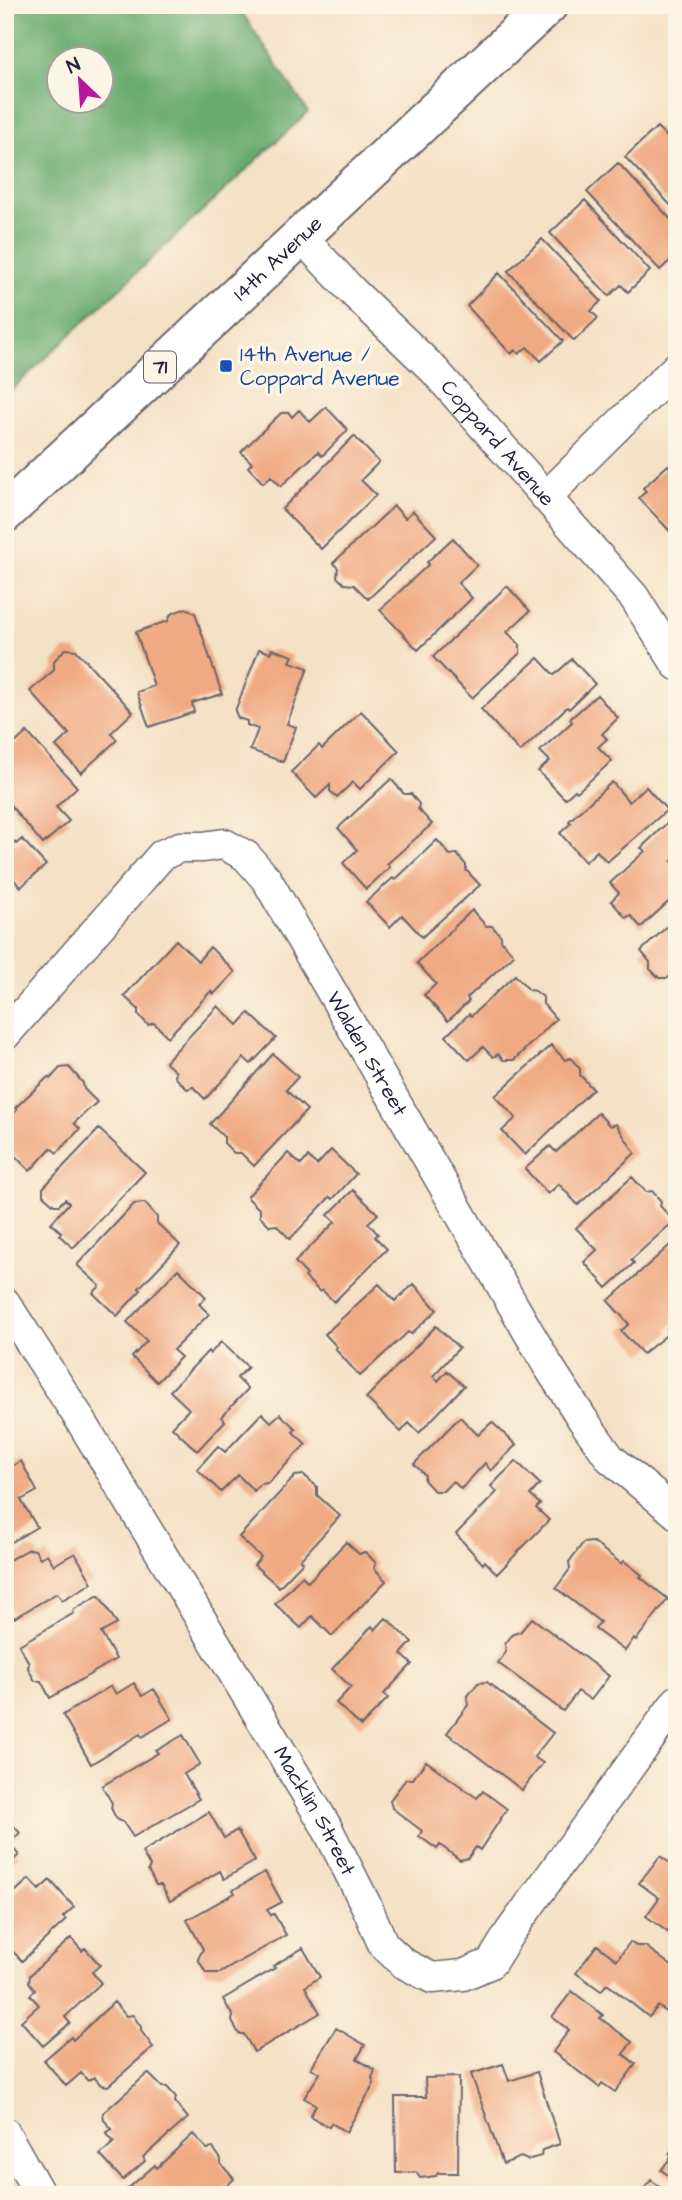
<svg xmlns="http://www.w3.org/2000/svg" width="682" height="2200" viewBox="0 0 682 2200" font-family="'Architects Daughter',sans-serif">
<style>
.forest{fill:#69ab6e;stroke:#466654;stroke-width:2;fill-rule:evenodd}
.building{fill:#f0aa83}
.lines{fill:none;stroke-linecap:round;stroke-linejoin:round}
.street-casing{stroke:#6c656b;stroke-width:33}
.primary-casing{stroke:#6c656b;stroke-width:42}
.street{stroke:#fff;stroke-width:30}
.primary{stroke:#fff;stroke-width:38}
.transit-dot{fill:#1a4fb4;stroke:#fcf5e5;stroke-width:2.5}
.labels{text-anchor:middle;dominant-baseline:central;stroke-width:7;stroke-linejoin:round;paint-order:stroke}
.shield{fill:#fcf5e5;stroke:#63616e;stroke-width:2}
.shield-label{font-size:19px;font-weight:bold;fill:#22223b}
.street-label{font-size:21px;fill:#22223b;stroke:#fcf5e5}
.transit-label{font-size:21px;fill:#164399;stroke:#fcf5e5;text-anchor:start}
</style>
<rect width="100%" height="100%" fill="#fcf5e5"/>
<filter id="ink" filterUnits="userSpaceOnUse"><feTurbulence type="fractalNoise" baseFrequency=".0143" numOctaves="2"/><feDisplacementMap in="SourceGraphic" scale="14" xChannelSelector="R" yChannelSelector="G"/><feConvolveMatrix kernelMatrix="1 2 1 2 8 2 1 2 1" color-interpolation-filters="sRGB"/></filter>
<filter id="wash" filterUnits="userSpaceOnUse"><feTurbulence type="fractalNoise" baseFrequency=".00686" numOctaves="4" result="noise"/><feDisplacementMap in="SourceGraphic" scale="28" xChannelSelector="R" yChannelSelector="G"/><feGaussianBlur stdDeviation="1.57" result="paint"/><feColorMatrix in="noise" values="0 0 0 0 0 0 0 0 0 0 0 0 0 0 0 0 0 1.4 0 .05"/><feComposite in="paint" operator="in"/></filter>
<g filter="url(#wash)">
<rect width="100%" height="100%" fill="#f4e1c5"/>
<!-- forest -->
<path class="forest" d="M5 5H237L308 112 5 396ZM60 60H102V102H60Z"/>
<g id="blocks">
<!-- building -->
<path class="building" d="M657 127 677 147V212L625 157Z
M618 163 677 226V237L675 239 677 241V254L660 270 587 192Z
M585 200 650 271 628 292 621 285 609 296 550 233Z
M542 239 601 301 591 311 598 318 574 341 508 271Z
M499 273 563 341 541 361 527 347 519 354 515 350 511 354 467 306Z
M326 407 348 430 322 456 318 452 281 486 271 476 263 483 248 467 252 463 241 452 281 413H289L292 417 299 410 310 422Z
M354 436 379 462 361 480 376 495 321 549 282 509Z
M668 465 677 474V539L639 498 646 491 643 488Z
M394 506 405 518 413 511 436 536 368 599 354 585 344 584 337 577 338 568 333 563Z
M453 538 477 565 458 583 472 598 418 650 380 610 429 564 427 562Z
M507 586 530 611 507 632 520 645V653L472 698 433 657Z
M186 608 195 613 222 694 192 703 194 712 149 727 137 692 154 686 136 632 168 621 171 614Z
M65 649 76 650 133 712 111 733 117 740 81 773 56 746 69 734 30 691 54 670V661Z
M259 649 270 653 272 649 293 656 290 662 308 668 287 724 296 727 283 762 250 750 258 729 247 725V721L238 718 235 711Z
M538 658 554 675 572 659 595 684 569 709 567 707 520 752 481 709Z
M597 695 618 718 602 734 607 739 598 747 612 761 577 792 575 790 565 799 538 771 550 761 540 751 572 722 570 719Z
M361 711 399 751 360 789 353 782 337 797 330 791V785L316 798 291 772 319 745 322 749Z
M27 732 77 787 56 807 69 821 43 844 5 799V744L13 745Z
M391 779 404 794H411L419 804 418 809 432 824 387 864 390 867 366 889 343 863 357 850 338 828Z
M612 782 629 802 646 787 667 810 607 862 597 851 585 862 560 833 571 823 569 821Z
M669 821 677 830V857L672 861 677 866V894L641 927 630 915 626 918 611 901 619 893 610 883 645 851 641 848Z
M5 832 16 844 22 839 46 865 21 887 11 877 5 883Z
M437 840 450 855 457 854 466 865V870L480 885 422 937 402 915 390 927 366 902 393 878 395 880Z
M472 910 486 926H492L501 936V940L514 955 467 998 469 1001 448 1021 424 995 436 984 417 963Z
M677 917V971L668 978H659L650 969V962L641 951Z
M176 940 198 961 210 947 235 972 214 994 211 991 168 1037 154 1023 148 1025 138 1014V1009L124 996Z
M515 975 529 990 535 991 543 997V1004L556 1019 514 1060H503L498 1054 493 1057 483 1047 469 1060 446 1036 469 1014 471 1016Z
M218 1006 238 1025 249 1013 276 1038 251 1064 244 1058 205 1099 193 1087 187 1089 175 1077 176 1072 165 1062Z
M551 1045 565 1060 571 1058 580 1069V1075L593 1089 525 1155 502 1131 516 1118 495 1096Z
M273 1054 298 1077 286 1090 307 1110 254 1166 241 1153H234L224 1143V1137L210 1124Z
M69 1067 83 1083 84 1089 97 1102 74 1123 80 1129 57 1153 51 1148 30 1171 6 1147 8 1145 5 1142V1122L17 1110 15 1108 48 1077 50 1079 60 1068Z
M598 1113 610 1126 616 1124 635 1153 578 1205 559 1184 548 1194 525 1169 550 1146 556 1152Z
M99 1129 145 1172 73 1248 59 1235 61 1232 51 1223 69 1203 65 1199 59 1205H54L43 1195V1188Z
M331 1150 356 1174 333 1199 330 1197 290 1239 276 1225 270 1226 260 1216V1210L247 1197 288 1153 301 1165 308 1157 317 1165Z
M632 1177 646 1192 652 1191 661 1201 660 1206 674 1221 631 1260 634 1263 607 1288 584 1262 597 1250 576 1228Z
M353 1190 378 1214 368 1223 378 1234 375 1237 387 1249 334 1302 322 1290 320 1292 305 1277 307 1275 295 1262 335 1222 328 1215Z
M145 1203 157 1217V1223L180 1245 139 1288 141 1290 117 1316 93 1293 100 1286 77 1265 134 1204Z
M670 1245H677V1321L667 1329 669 1333 643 1354 621 1331 629 1324 608 1301Z
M178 1269 206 1297 199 1304 209 1314 173 1350 181 1357 157 1382 132 1357 147 1341 127 1322Z
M379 1284 395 1301 414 1284 437 1310 411 1334 408 1332 360 1376 335 1349 337 1347 325 1334Z
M436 1326 459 1348 433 1376 438 1381 447 1371 464 1386 419 1433 409 1423 401 1432 366 1398Z
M221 1342 248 1367 237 1378 248 1389 221 1417 225 1421 197 1451 172 1427 189 1409 170 1391 208 1351 210 1354Z
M262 1413 271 1422 280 1414 296 1429 293 1432 306 1444 268 1483 260 1484 254 1491 238 1475 221 1492 197 1469 218 1446 225 1452Z
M460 1417 478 1435 492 1422 516 1445 491 1471 485 1463 461 1489 453 1481 443 1491H434L424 1480 425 1475 414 1464Z
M21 1461 37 1491 21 1500 37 1527 5 1546V1470Z
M516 1461 540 1484 530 1495 540 1504 536 1508 549 1520 497 1574 485 1561 483 1564 456 1534 497 1492 491 1486Z
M304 1475 317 1487V1495L340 1516 300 1560 303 1562 279 1587 254 1565 261 1557 239 1537 295 1476Z
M346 1542 359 1554 365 1552 376 1563 374 1568 386 1581 332 1636 312 1616 301 1628 275 1604 302 1576 308 1582Z
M593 1542 622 1564 624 1561 642 1575 640 1577 668 1599 636 1640 634 1638 625 1651 595 1629 600 1622 556 1588 570 1569 569 1562 583 1543Z
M29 1549 35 1550 40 1558 47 1554 54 1565 75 1553 92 1583 62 1600 57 1593 14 1618 8 1607 5 1609V1562Z
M99 1595 117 1624 101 1633 116 1659 50 1698 41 1681H35L28 1668 29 1663 19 1645 74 1613 73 1610Z
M386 1618 412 1642 401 1654 412 1664 384 1694 388 1698 361 1726 336 1703 351 1687 332 1669 372 1626 375 1630Z
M532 1618 609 1676 591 1700 578 1691 563 1711 498 1663 506 1652 505 1644 513 1634 520 1632Z
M487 1682 553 1733 534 1757 543 1763 522 1790 447 1733 468 1705 467 1697 478 1683Z
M134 1683 142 1696 154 1689 172 1719 142 1737 140 1734 91 1764 63 1715 111 1686 116 1694Z
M183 1735 200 1764 184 1774 199 1799 133 1837 123 1822 117 1820 111 1808 112 1803 102 1786 158 1753 156 1751Z
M426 1761 477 1798 483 1791 507 1809 480 1850 476 1847 468 1858 460 1860 440 1845 437 1849 419 1836 422 1831 392 1808 390 1800 406 1779H413Z
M209 1812 224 1838 237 1830 255 1861 224 1879 220 1871 170 1901 161 1885H156L148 1870 150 1866 142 1852Z
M5 1816 20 1833 8 1843 19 1855 5 1868Z
M660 1856 677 1868V1939L646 1916 659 1898 639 1883Z
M265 1872 282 1902 267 1910 271 1915 274 1914 286 1935 220 1973H206L198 1959 203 1949 187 1920 235 1893 233 1890Z
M29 1879 39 1890 50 1880 74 1907 63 1917 66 1920 22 1961 5 1943V1901Z
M71 1938 82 1951 85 1948 100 1965 92 1972 101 1983 65 2017 70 2023 43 2046 21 2021 39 2005 30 1995 35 1990 29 1982 30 1975Z
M630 1942 636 1946H645L677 1970V2001L668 2013 658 2006 649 2017 607 1984 601 1991 576 1973 597 1945 617 1960Z
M303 1948 320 1977 305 1987 320 2013 254 2052 244 2034H239L232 2021 233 2016 223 1999 275 1968 273 1966Z
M572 1991 603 2015 600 2018 632 2042 623 2054 636 2064 615 2092 602 2083 599 2087 553 2052 569 2030 552 2017Z
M114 2002 126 2016 133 2015 141 2027V2031L153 2047 108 2086 101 2085 94 2077 88 2081 81 2073 66 2086 44 2060 71 2037 73 2040Z
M336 2028 365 2045 357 2059 375 2070 372 2078 374 2084 346 2132 331 2123 329 2127 310 2116 316 2105 304 2098 320 2073 311 2068Z
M503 2064 509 2081 537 2072 560 2144 542 2150 541 2156 527 2160 521 2157 503 2164 471 2074Z
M148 2073 162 2087H167L176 2097 175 2102 188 2118 143 2157 145 2161 123 2180 100 2155 114 2142 106 2133 112 2129 104 2120 103 2113Z
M459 2077 458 2173H438L436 2176 420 2178 416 2172 396 2173 395 2097H426L425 2078Z
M193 2134 207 2149 213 2148 221 2159V2164L234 2179 217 2195H126L124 2192 155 2165 157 2168Z
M677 2143V2181L661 2170 672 2156 669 2154Z
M651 2180 671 2195H634L637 2191 640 2194Z"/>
</g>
</g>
<g filter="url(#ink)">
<use href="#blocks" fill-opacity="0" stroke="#6c656b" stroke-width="2"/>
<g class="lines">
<!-- street casing -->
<g class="street-casing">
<g id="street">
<path id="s1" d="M301 237 353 292 434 370 634 597 677 665"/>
<path d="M546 497 677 367"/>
<path id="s2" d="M5 1035 162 855 180 847H203L224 844 246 856 267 880 547 1364 583 1420 610 1458 677 1514"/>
<path id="s3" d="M5 1303 78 1416 326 1826 367 1907 383 1944 403 1963 432 1978 463 1975 491 1963 510 1932 677 1701"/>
<path d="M5 2133 40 2195"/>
</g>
</g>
<!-- primary casing -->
<g class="primary-casing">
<g id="primary">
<path id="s4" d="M5 513 548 5"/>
</g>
</g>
<!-- street -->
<use href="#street" class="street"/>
<!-- primary -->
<use href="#primary" class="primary"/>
</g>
</g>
<!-- markers -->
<rect class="transit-dot" x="219" y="359" width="14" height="14" rx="3.5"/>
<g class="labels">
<!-- shield labels -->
<rect class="shield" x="144" y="351.5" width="32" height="31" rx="5"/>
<g class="shield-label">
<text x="160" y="367">71</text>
</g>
<!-- street labels -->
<g class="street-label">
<text stroke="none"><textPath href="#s4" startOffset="373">14th Avenue</textPath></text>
<text stroke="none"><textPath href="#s1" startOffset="285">Coppard Avenue</textPath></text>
<text stroke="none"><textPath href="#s2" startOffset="560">Walden Street</textPath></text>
<text stroke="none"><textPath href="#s3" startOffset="595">Macklin Street</textPath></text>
</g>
<!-- transit labels -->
<g class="transit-label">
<text x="240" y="354">14th Avenue /<tspan x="240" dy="24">Coppard Avenue</tspan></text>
</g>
</g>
<!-- margin -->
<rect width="682" height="2200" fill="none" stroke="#fcf5e5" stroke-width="28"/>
<!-- north arrow -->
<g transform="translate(80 80) rotate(335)"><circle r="33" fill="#fcf5e5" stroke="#a5a1a1" stroke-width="2"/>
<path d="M0-5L12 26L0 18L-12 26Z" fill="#b5179e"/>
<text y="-10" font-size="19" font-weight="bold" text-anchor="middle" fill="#22223b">N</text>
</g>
</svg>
